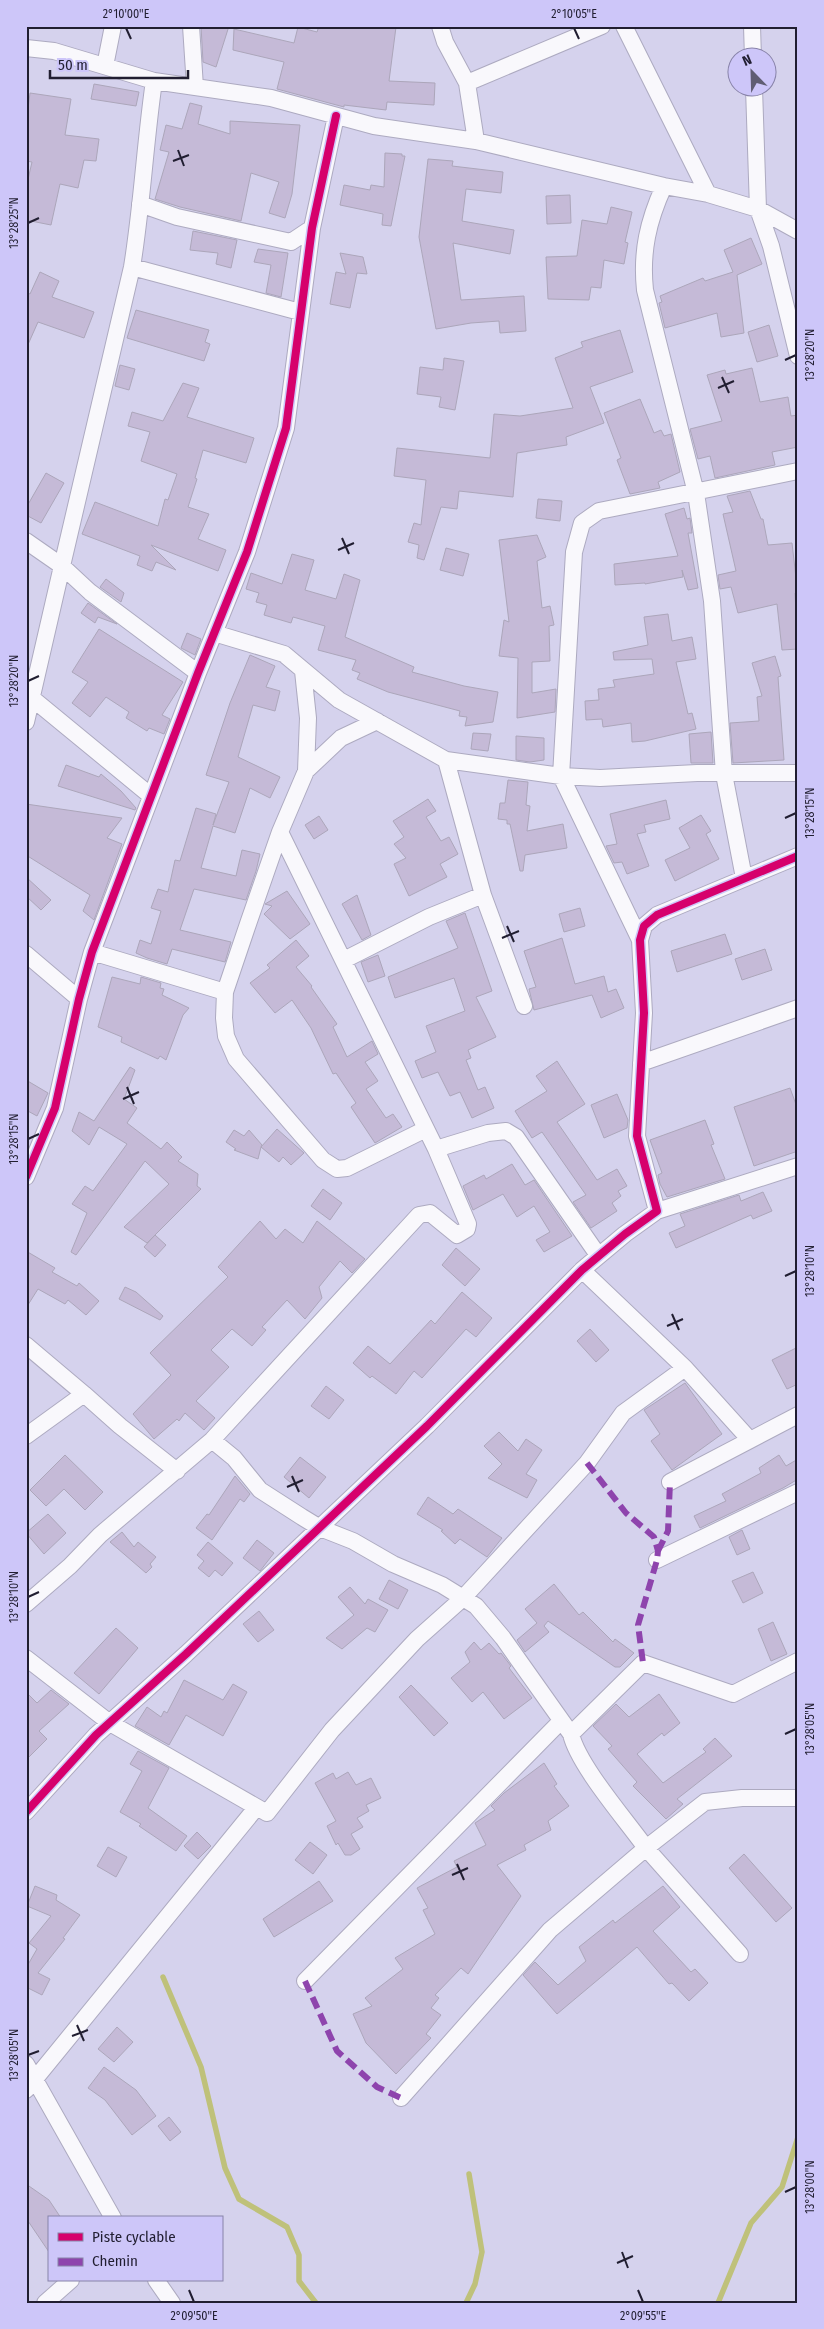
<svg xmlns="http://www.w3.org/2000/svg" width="824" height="2329" viewBox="0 0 824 2329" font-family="'Fira Sans Condensed',sans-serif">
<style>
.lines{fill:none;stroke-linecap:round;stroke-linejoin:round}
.stream{stroke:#bfc17a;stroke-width:5.5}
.building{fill:#c5bad7;stroke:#aca6ba}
.street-casing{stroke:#adaac0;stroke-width:18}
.street{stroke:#f9f8fc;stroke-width:16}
.quiet{stroke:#8e44ad;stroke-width:6;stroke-dasharray:12 6;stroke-linecap:butt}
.cycleway-casing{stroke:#cdc6f9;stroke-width:11}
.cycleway{stroke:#d6006c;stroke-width:8}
.ticks{fill:none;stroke:#211e31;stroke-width:2}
.neatline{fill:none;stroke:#211e31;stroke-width:2}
.ticks-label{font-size:12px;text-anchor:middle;fill:#211e31}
</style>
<rect width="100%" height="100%" fill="#d5d2ed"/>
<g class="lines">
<!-- stream -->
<path class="stream" d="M163 1977 201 2067 225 2168 239 2199 287 2227 299 2255V2281L316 2303
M466 2303 475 2284 482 2252 469 2174
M718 2303 751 2223 782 2187 798 2137"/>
</g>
<!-- building -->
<path class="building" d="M201 26H229L216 67 203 62Z
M319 26 396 27 389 81 435 83 434 105 387 102 386 110 344 105V107L277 89 284 62 233 50 234 29 294 43 298 27 317 32Z
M94 84 139 92 136 106 91 99Z
M30 93 71 99 65 135 99 139 96 161 84 160 78 188 60 184 51 225 26 220V188L32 162 26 161V125Z
M190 103 202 106 198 124 230 134V121L300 125 292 194 285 218 269 213 279 182 251 173 241 221 180 207 155 199 169 152 160 150 166 125 182 129Z
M385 153 402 154V156H405L391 226 382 225 383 214 340 205 344 185 370 190 371 185 384 187Z
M428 159 453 161 452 166 503 172 501 193 466 189 462 221 514 230 510 254 453 243 461 300 524 296 526 331 500 333 499 321 471 323 436 329 419 237Z
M570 195 571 223 547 224 546 196Z
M611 207 632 212 625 242 628 243 624 264 604 260 601 288 591 287 589 300 548 299 546 257 577 256 582 220 607 224Z
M193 231 237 240 231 268 216 264 218 253 190 250Z
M751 238 762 264 737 275 744 333 721 337 717 313 665 328 659 303 662 302 660 296 703 278 705 281 733 272 724 250Z
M258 249 288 253 281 297 266 293 271 265 254 262Z
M340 253 363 257 367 274 357 273 350 308 330 304 336 272 346 274Z
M40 272 59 281 52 297 94 312 84 338 38 322 26 349V292L30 294Z
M136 310 209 330 205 342 210 344 204 361 127 338Z
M769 325 778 356 757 362 748 332Z
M620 330 633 372 590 387 604 423 566 437 567 445 517 453 513 497 459 491 457 509 441 507 424 560 417 558 419 545 408 542 414 523 421 525 426 480 394 476 397 448 490 458 494 414 520 416 573 408 555 358 583 347 581 342Z
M444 358 464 361 455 410 439 407 441 397 417 394 420 367 443 370Z
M120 365 135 369 129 390 115 386Z
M752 368 760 402 788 397 791 416 798 415V447L772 452 775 465 715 478 710 456 698 459 690 429 722 421 707 375 725 370 726 374Z
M183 383 199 388 187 417 254 438 246 463 203 450 195 478 197 479 188 507 209 514 198 539 226 550 218 571 151 545 176 570 156 562 152 571 137 565 140 556 82 534 95 502 158 526 165 499 168 500 177 474 141 461 150 432 128 426 132 412 163 421Z
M640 399 654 433 661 430 664 436 671 434 680 472 658 482 660 488 630 494 617 460 621 458 604 413Z
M46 473 64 483 41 523 26 515V508Z
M750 491 761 519H763L768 545 792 543 796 578H798V592L795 593 798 649 782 650 777 604 738 613 731 587 720 589 718 575 736 571 723 514 733 512 727 496Z
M538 499 562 501 560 521 536 518Z
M684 508 687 519 690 518 692 533H688L698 588 688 590 682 570 683 577 645 584V583L615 585 614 564 678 556 665 514Z
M537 535 546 557 537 561 542 608 550 606 554 625 549 626 550 661 532 662V693L556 689 555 712 517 718 518 658 499 656 504 620 509 622 499 540Z
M446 548 469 554 463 576 440 570Z
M292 554 314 560 305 590 336 599 344 574 360 580 345 637 414 667 412 672 464 686 498 692 493 722 465 726 467 717 459 716 460 711 388 692 357 679 360 673 352 670 356 660 318 650 325 626 293 617 291 623 264 615 267 605 256 602 259 593 246 589 251 573 282 584Z
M106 579 124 593 121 602 100 587Z
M88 603 117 624 98 617 95 623 81 613Z
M668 614 672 641 692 637 696 659 676 662 688 714 692 713 696 729 645 741 632 742 631 723 603 727 602 719 586 720 585 701 599 700 598 689 615 687 613 680 654 674 652 659 614 660 613 652 648 645 644 617Z
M99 629 183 682 162 715 170 719 164 734 149 728 147 731 126 718 129 712 106 697 90 717 72 703 88 682 72 672Z
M187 633 201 639 195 655 181 648Z
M250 655 275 666 266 687 280 691 275 711 253 705 238 757 280 777 270 798 250 788 235 833 213 826 201 868 236 876 242 850 260 854 256 871 246 900 194 889 180 930 231 942 225 962 172 949 167 964 147 958 136 953 140 940 151 944 161 911 151 908 158 889 168 892 175 860 180 861 196 808 216 814 213 825 229 782 206 775 230 703Z
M775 656 781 676 778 677 784 760 733 763 730 723 759 721 757 697 762 696 752 663Z
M711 732 713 763H691L689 734Z
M473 733 491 734 488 751 471 749Z
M516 736 544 738V760L530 762 516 760Z
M66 765 99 777 101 774 121 791 136 808 135 810 58 786Z
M508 780 528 782 526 805 530 806 527 831 563 824 567 848 525 855 523 871H520L510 824H507V820L498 819 500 803H505Z
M428 799 436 811 426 817 441 841 449 837 458 854 440 864 447 877 409 896 394 864 406 858 394 844 404 837 393 821Z
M666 800 670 819 644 825 646 832 637 834 649 866 627 874 622 862 614 863 606 846 617 844 610 814Z
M26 804 122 818 107 838 122 844 94 920 83 911 90 895 26 855Z
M701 815 711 831 706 834 719 859 675 881 665 860 690 848 679 828Z
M319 816 328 830 314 839 305 825Z
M26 877 51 900 41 910 26 896Z
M287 891 310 924 290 939 264 914 272 906 265 904Z
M357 895 371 935 362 940 342 904Z
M580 908 585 926 564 932 559 914Z
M465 913 492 991 476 997 496 1037 468 1050 471 1058 466 1060 478 1090 485 1087 494 1108 472 1118 460 1092 450 1096 438 1072 422 1078 415 1061 436 1052 426 1026 465 1011 454 978 395 998 388 977 458 948 446 921Z
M725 934 732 954 677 972 671 951Z
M562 938 575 984 604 976 608 992 616 989 624 1008 601 1018 592 995 534 1010 529 989 536 987 524 951Z
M296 940 309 956 296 967 312 986 311 987 337 1024 333 1027 347 1057 372 1041 378 1054 365 1062 378 1081 366 1089 386 1118 393 1114 402 1127 375 1143 351 1107 356 1103 336 1073 333 1074 311 1028 292 1000 275 1013 250 983 270 968 267 965Z
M765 949 772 970 742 980 735 959Z
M378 955 385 976 368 982 361 962Z
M112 977 140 984 141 977 161 983 160 988 164 989 162 995 189 1008 183 1015 166 1060 160 1056 158 1059 121 1042 122 1037 98 1027Z
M557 1061 585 1104 557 1122 597 1180 617 1169 627 1186 618 1191 621 1196 612 1203 617 1211 591 1228 573 1202 586 1195 542 1132 532 1138 515 1111 547 1091 536 1076Z
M130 1067 135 1070 124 1099 137 1108 127 1123 161 1149 167 1142 182 1157 178 1161 198 1174 197 1186 201 1189 147 1243 124 1227 169 1184 145 1161 76 1255 71 1252 87 1213 72 1204 85 1186 93 1191 127 1144 99 1127 89 1145 72 1131 79 1112 94 1121Z
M26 1080 48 1093 37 1116 26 1110Z
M790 1088 798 1110V1151L754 1166 734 1107Z
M617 1094 628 1120 627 1128 604 1138 591 1105Z
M705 1120 714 1144 711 1145 725 1179 667 1197 660 1184 658 1175 662 1173 650 1140Z
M277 1129 304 1153 291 1165 283 1157 279 1162 261 1147 258 1159 234 1150 236 1149 226 1142 234 1130 244 1136 249 1130 262 1145 261 1147Z
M512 1164 525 1185 534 1180 572 1236 544 1252 536 1240 550 1232 534 1206 517 1217 503 1194 473 1210 463 1186 484 1175 486 1179Z
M323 1189 342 1203 330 1220 311 1206Z
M763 1192 772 1211 753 1219 751 1215 676 1248 669 1233 685 1226 680 1214 739 1195 741 1201Z
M260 1221 276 1239 285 1229 303 1243 317 1221 365 1259 352 1273 340 1261 319 1287 322 1298 305 1319 287 1300 262 1327 266 1330 252 1346 232 1329 211 1350 229 1367 196 1401 215 1418 204 1430 185 1413 179 1421 177 1419 154 1439 133 1414 171 1375 150 1353 228 1277 218 1267Z
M155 1235 166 1245 155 1257 144 1247Z
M456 1248 480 1269 465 1286 442 1265Z
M26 1251 55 1268 52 1272 77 1286 79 1283 99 1301 86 1315 68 1300 65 1304 38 1289 26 1308Z
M125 1287 136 1292 163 1316 160 1320 119 1299Z
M462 1292 492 1318 476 1337 466 1329 422 1378 414 1371 396 1394 372 1376 370 1378 353 1363 368 1346 390 1364 431 1320 435 1324Z
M590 1329 609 1350 596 1362 577 1341Z
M798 1347V1384L787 1389 772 1360Z
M685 1383 722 1434 672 1470 651 1441 660 1434 644 1410Z
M326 1386 344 1400 329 1419 311 1406Z
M499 1432 518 1451 526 1439 542 1450 526 1474 537 1480 527 1498 488 1478 502 1464 484 1446Z
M65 1455 103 1492 85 1510 64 1489 46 1506 30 1490Z
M779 1455 786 1466 798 1459V1479L783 1488 700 1528 694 1516 726 1501 722 1494 761 1473 759 1468Z
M300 1457 326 1477 309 1498 284 1477Z
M235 1476 250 1494 244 1502 240 1499 212 1540 196 1528 207 1514 209 1515Z
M428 1497 453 1514 458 1509 502 1538 487 1557 460 1539 455 1544 441 1531 443 1530 417 1514Z
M48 1514 66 1533 44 1554 26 1533Z
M742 1530 750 1549 737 1555 729 1537Z
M122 1532 134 1547 138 1542 156 1557 150 1564 152 1567 146 1573 110 1542Z
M257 1540 274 1553 260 1571 243 1558Z
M208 1542 233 1563 222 1576 215 1570 209 1577 198 1568 204 1561 197 1555Z
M753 1572 763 1593 743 1603 732 1581Z
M389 1580 408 1590 398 1609 379 1599Z
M554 1584 579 1615 583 1612 613 1642 615 1639 634 1653 620 1667H615L548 1621 544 1626 549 1632 525 1652 517 1640 537 1623 525 1609Z
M350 1587 365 1604 368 1599 388 1610 375 1632 367 1628 342 1649 326 1638 354 1615 338 1597Z
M259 1611 274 1630 258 1642 243 1624Z
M773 1622 787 1654 771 1661 758 1629Z
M116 1628 138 1648 99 1694 74 1673Z
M474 1642 481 1650 489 1643 499 1654 501 1653 511 1666 509 1668 532 1698 504 1719 483 1692 472 1702 451 1678 470 1662 465 1652Z
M184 1680 223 1700 233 1684 247 1692 223 1736 186 1715 169 1745 135 1726 147 1707 161 1717 164 1711 167 1713Z
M411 1685 448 1723 434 1736 399 1697Z
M51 1690 69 1704 39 1731 47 1739 26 1760V1692L37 1703Z
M659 1694 680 1723 664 1736 662 1733 637 1754 663 1783 706 1752 703 1749 715 1738 732 1756 677 1799 683 1804 666 1819 633 1786 637 1782 608 1749 612 1746 593 1726 616 1704 629 1717Z
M138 1751 169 1768 148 1808 187 1836 176 1851 139 1826 141 1824 120 1812 142 1771 130 1764Z
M544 1763 557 1784 554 1786 569 1806 548 1821 551 1830 524 1845 526 1850 497 1865 521 1896 468 1974 461 1968 435 1995 439 1998 431 2008 441 2015 426 2034 431 2038 396 2074 366 2043 353 2014 372 2006 365 1998 403 1969 395 1958 435 1934 423 1910 428 1908 417 1888 457 1867 454 1861 486 1845 475 1823 495 1810 491 1806 504 1793Z
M348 1772 356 1785 371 1778 381 1798 366 1805 369 1811 357 1818 363 1827 351 1834 360 1849 351 1855H345L338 1843 336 1845 327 1826 336 1821 315 1783 333 1773 336 1779Z
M197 1832 211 1846 198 1859 184 1846Z
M310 1842 327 1855 313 1874 295 1860Z
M108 1847 127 1857 116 1877 97 1866Z
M744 1854 792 1908 776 1922 729 1868Z
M319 1881 333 1901 274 1937 263 1919Z
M35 1886 57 1895 56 1900 80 1915 63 1938 65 1939 38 1973 50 1979 42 1995 26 1987V1968L37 1949 29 1943 51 1916 27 1906Z
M663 1886 680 1907 653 1931 691 1972 695 1969 708 1983 689 2001 672 1983 669 1984 637 1947 557 2014 523 1975 535 1962 558 1985 586 1961 579 1947 613 1920 615 1923Z
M117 2027 133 2042 114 2062 98 2049Z
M104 2067 136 2090 156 2116 132 2135 105 2100 88 2088Z
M169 2117 181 2132 170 2141 158 2126Z
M26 2184 49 2200 61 2218H49V2252L26 2218Z"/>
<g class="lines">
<!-- street casing -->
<g class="street-casing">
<path id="street" d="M191 26 195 87
M440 26 445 42 467 83 476 141
M624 26 708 194 758 209 798 231
M752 26 753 58
M26 48 54 51 154 81 271 98 374 126 476 141 664 186 708 194
M105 66 113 26
M467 83 602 26
M754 88 758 209 771 246 798 356
M664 186C648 221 641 252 645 290L696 493 712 601 724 774 744 878
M140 204 177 217 291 242 312 228
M132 267 300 312
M26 541 62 566 132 267C142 206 145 143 154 81
M214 633 284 654 339 700 446 760 561 776 600 778 697 773H798
M303 671 308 718 306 771 280 832 249 921 225 992 224 1018 226 1036 236 1059 323 1160 337 1169 347 1168 426 1129
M33 699 151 796
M26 722 62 566 90 592 198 673
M306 771 341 738 377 721
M483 895 524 1006
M640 940 561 776 574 552 582 523 599 511 798 471
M92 952 225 992
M26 954 79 999
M344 960 429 917 483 895 446 760
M641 1063 798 1008
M436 1149 488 1133 506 1131 516 1137 598 1255
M26 1177 55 1108 79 999 92 952 198 673 247 552 286 428 312 228 336 116
M657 1211 798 1166
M582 1270 685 1368 750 1440
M26 1345 84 1394 26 1436
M84 1394 120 1426 177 1471
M212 1440 234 1458 260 1490 302 1517 320 1528 353 1541 393 1564 442 1585 476 1606 503 1638 571 1734C578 1765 626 1820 646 1848L550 1930 401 2098
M670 1482 798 1415
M657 1560 798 1492
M26 1604 70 1566 100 1535 212 1440 419 1215 430 1213 457 1235 467 1229 468 1224 436 1149 280 832
M26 1658 110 1723 267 1813 332 1730 417 1639 463 1598 587 1463 623 1413 685 1368
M571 1734 643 1663 733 1694 798 1661
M26 1812 96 1735 186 1654 427 1426 582 1270 625 1234 657 1211 637 1136 644 1013 640 940 644 926 657 915 798 856
M740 1954 646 1848 705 1802 742 1798H798
M305 1981 561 1721
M26 2064 113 2218
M26 2090 256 1808
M156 2280 172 2303
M45 2303 71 2280"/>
</g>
<!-- street -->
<use href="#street" class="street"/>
<!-- quiet -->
<path class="quiet" d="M587 1463 626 1513 654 1537 658 1551 657 1560 638 1625 643 1663
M658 1551 668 1531 670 1482
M305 1981 337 2051 377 2087 401 2098"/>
<!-- cycleway casing -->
<g class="cycleway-casing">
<path id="cycleway" d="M26 1177 55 1108 79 999 92 952 198 673 247 552 286 428 312 228 336 116
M26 1812 96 1735 186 1654 427 1426 582 1270 625 1234 657 1211 637 1136 644 1013 640 940 644 926 657 915 798 856"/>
</g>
<!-- cycleway -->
<use href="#cycleway" class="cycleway"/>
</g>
<!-- ticks -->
<path class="ticks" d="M126 28 131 39M574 28 579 39M178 150 184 166M173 161 189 155M28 223 39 218M785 360 796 355M722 377 729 393M718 388 734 381M342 538 349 554M338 550 354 543M28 681 39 676M785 818 796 813M507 926 514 942M502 938 519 931M127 1087 134 1104M123 1099 139 1092M28 1139 39 1134M785 1276 796 1271M672 1314 679 1330M667 1326 683 1319M292 1476 299 1492M287 1487 303 1480M28 1597 39 1592M785 1734 796 1729M457 1864 464 1880M452 1875 468 1868M77 2025 84 2041M72 2036 88 2030M28 2055 39 2051M785 2192 796 2187M622 2252 628 2268M617 2263 633 2256M189 2290 194 2302M638 2290 643 2302"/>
<!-- border -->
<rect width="824" height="2329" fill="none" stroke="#cdc6f9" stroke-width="55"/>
<!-- legend -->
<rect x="48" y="2216" width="175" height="65" fill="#cdc6f9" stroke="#8883a9"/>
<rect x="58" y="2233" width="25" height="8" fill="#d6006c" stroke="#8883a9"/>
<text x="92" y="2242" font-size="15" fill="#211e31">Piste cyclable</text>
<rect x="58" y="2258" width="25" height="8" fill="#8e44ad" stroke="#8883a9"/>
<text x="92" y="2266" font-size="15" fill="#211e31">Chemin</text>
<!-- north arrow -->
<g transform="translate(752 72) rotate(337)"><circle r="24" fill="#cdc6f9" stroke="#8883a9"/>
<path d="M0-4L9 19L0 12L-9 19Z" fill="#605d73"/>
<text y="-8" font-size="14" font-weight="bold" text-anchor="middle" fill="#211e31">N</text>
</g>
<!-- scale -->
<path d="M50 70v8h138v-8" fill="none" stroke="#211e31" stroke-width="2.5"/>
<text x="58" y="70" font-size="15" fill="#211e31" stroke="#cdc6f9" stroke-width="4" paint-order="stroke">50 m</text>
<rect x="28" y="28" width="768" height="2274" class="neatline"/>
<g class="ticks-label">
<text x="126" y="18">2°10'00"E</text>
<text x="574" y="18">2°10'05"E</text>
<text transform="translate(14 223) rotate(-90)" y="4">13°28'25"N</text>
<text transform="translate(810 355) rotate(-90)" y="4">13°28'20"N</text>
<text transform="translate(14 681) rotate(-90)" y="4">13°28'20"N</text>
<text transform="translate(810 813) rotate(-90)" y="4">13°28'15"N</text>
<text transform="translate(14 1139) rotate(-90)" y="4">13°28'15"N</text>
<text transform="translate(810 1271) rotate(-90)" y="4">13°28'10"N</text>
<text transform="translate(14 1597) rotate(-90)" y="4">13°28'10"N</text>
<text transform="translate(810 1729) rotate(-90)" y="4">13°28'05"N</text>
<text transform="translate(14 2055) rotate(-90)" y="4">13°28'05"N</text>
<text transform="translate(810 2187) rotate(-90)" y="4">13°28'00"N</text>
<text x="194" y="2320">2°09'50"E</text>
<text x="643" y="2320">2°09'55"E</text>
</g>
</svg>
